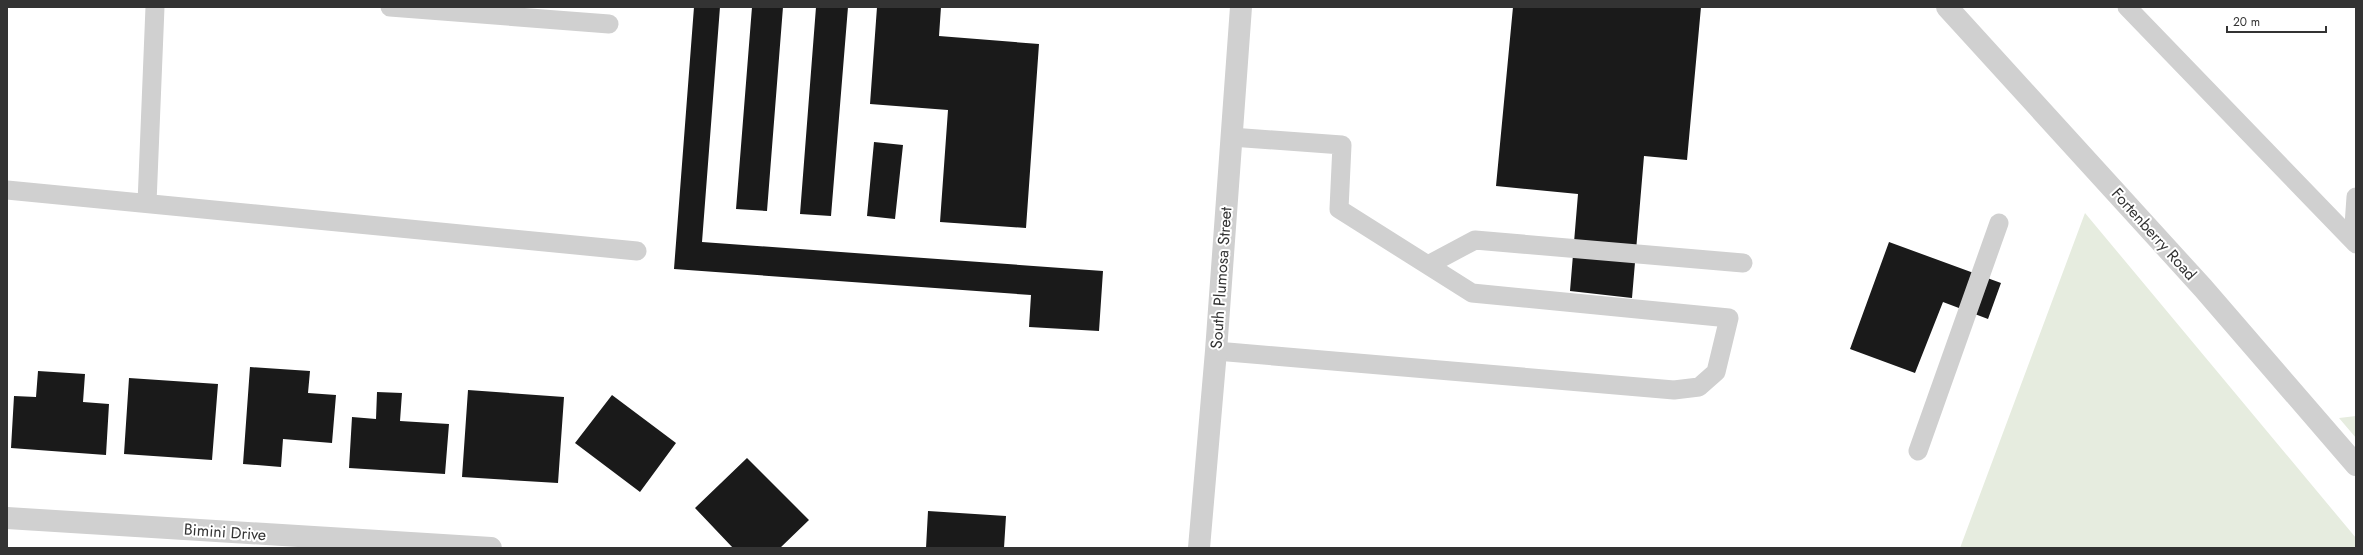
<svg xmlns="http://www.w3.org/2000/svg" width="2363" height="555" viewBox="0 0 2363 555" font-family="Jost,sans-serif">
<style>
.green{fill:#e6ecdf}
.building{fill:#1a1a1a}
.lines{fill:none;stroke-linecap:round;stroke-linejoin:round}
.service{stroke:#d0d0d0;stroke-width:19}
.minor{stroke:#d0d0d0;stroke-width:22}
.tertiary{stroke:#d0d0d0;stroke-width:22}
.labels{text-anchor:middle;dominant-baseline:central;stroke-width:4;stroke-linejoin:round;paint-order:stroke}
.street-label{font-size:16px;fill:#333;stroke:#fff}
</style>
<rect width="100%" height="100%" fill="#fff"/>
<!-- green -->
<path class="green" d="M2085 213 2356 538V548H1960Z
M2356 416V438L2339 418Z"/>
<!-- building -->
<path class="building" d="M694 7H720L702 242 1103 271 1099 331 1029 327 1031 295 674 269Z
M752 7H783L767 211 736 209Z
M816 7H848L831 216 800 214Z
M877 7H941L939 36 1039 44 1026 228 940 222 948 110 870 104Z
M1513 7H1701L1687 160 1644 156 1632 298 1570 291 1578 194 1496 186Z
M874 142 903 145 895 219 867 216Z
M1889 242 2001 283 1988 319 1943 302 1915 373 1850 349Z
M250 367 310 371 308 393 336 395 332 443 283 439 281 467 243 464Z
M38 371 85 374 83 402 109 404 106 455 11 448 14 396 36 397Z
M129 378 218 384 212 460 124 454Z
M468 390 564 397 558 483 462 477Z
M377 392 402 393 400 421 449 424 445 474 349 468 352 417 376 419Z
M612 395 676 443 640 492 575 443Z
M747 458 809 520 780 548H733L695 508Z
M928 511 1006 516 1004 548H926Z"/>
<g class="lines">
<!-- service -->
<path class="service" d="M390 7 609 24
M2127 7 2356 244
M7 190 637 251
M147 203 155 7
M2353 240 2356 197
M1428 265 1475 240 1743 263
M1216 351 1674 390 1699 387 1716 372 1729 318 1472 293 1339 209 1342 145 1231 137
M1918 451 1999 223"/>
<!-- minor -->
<path class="minor" d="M7 518 491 548"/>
<!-- tertiary -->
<path class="tertiary" d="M1947 7 2203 288 2356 465
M1199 548 1216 351 1241 7"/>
</g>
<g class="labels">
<!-- street labels -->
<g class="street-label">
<text transform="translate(2154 234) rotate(48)">Fortenberry Road</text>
<text transform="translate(1221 278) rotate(-86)">South Plumosa Street</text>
<text transform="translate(225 532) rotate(4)">Bimini Drive</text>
</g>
</g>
<!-- border -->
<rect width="2363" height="555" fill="none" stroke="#333333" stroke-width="16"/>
<!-- scale -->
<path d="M2227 26v6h99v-6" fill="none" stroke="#333333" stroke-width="2"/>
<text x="2233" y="26" font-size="12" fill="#333333" stroke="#ffffff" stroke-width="3" paint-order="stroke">20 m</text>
</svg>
